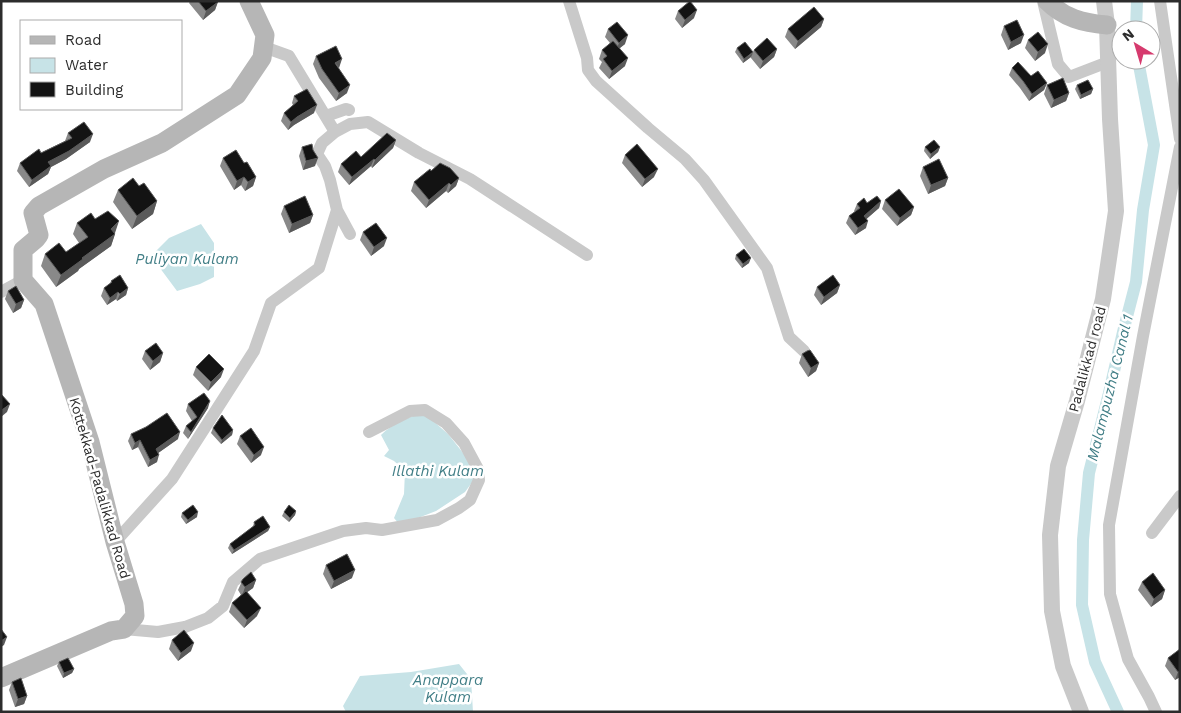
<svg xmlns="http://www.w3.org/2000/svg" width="1181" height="713" viewBox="0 0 1181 713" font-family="'Work Sans',sans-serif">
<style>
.water{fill:#c7e3e7}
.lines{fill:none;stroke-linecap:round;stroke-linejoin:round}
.canal{stroke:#c7e3e7;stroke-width:12}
.minor{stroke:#c9c9c9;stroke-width:12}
.tertiary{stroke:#c9c9c9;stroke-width:16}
.secondary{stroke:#b6b6b6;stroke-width:19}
.wall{fill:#898989}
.shaded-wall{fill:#5a5a5a}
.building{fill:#131313;stroke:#5a5a5a}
.labels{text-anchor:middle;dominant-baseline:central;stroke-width:5;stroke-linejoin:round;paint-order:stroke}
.street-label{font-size:14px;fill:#2c2c2c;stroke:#fff}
.water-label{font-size:15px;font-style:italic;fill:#417e86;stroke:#fff}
</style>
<rect width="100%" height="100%" fill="#fff"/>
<!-- water -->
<path class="water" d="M201 224 214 243V277L200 284 177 291 151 256 169 238Z
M423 412 448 434 479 473 465 492 436 511 400 525 394 518 404 494 405 471 394 461 384 456 389 450 381 435C393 423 408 418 423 412Z
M459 664 471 679 473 712H346L343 706 360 676 411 672Z"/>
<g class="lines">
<!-- canal -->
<path class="canal" d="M1136 30 1137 1
M1118 712 1095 662 1082 605 1083 540 1089 473 1109 393 1123 332 1136 282 1143 210 1154 145 1138 60"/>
<!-- minor -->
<path class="minor" d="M569 1 587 58 588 70 596 81 648 128 685 159 704 180 767 268 789 337 804 351
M1043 1 1058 64 1069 77 1108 62
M1160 1 1180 139
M264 47 289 56 335 132
M326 116 346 109 349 110
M337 210 350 234
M1 292 23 280
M1152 533 1180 496
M115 542 172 479 254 351 271 303 319 268 337 210 330 180 325 166 317 154 322 143 335 132 350 124 368 122 419 153 470 179 587 255
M124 629 158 632 185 627 208 618 223 606 233 582 260 559 343 531 366 528 382 530 437 520 459 508 470 500 479 480 478 469 464 443 446 423 425 410 410 411 369 432
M1156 712 1149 697 1128 659 1110 594 1109 525 1143 336 1180 147"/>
<!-- tertiary -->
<path class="tertiary" d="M1081 712 1063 666 1052 611 1050 535 1058 466 1077 401 1103 299 1116 211 1110 119 1107 25 1104 1"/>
<!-- secondary -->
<path class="secondary" d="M1047 1C1064 18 1083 23 1107 25
M1 678 111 631 124 629 135 616 134 604 115 542 90 442 44 304 23 280V250L36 239 39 235 33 213 39 206 104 169 162 143 237 95 262 58 265 35 249 1"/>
</g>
<!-- wall -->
<path class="wall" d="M190 1H218L215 10 203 20 189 3Z
M678 11 694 18 682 28 675 19Z
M824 19 821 27 795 49 785 37 788 29Z
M1004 26 1021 43 1008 50 1001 35Z
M608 29 625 44 620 48 625 66 609 79 599 68 602 62 599 59 602 50 610 43 605 37Z
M1028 40 1045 53 1035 61 1025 48Z
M737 48 753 52 754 50 777 49 774 57 760 69 751 58V57L743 63 735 52Z
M316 56 339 68 347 93 336 101 319 78 313 64Z
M1012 68 1047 83 1044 90 1029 101 1020 88 1009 75Z
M1047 85 1069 93 1066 101 1051 108 1044 94Z
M1077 85 1093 89 1091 94 1080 99 1075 89Z
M294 96 314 113 294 125 288 130 281 121 284 113 293 105 292 103Z
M68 133 90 142 66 159 51 167 48 174 29 187 17 171 20 163 65 141Z
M396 140 393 148 372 168 371 166 349 185 338 172 341 164 361 157Z
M302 147 313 150 315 166 303 170 299 156Z
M925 147H940L938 152 930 159 924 151Z
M625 155 654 177 642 187 622 163Z
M223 158 256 177 253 186 245 191 241 185 234 190 220 166Z
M923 167 948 178 945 186 928 194 920 176Z
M431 171 459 178 456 186 448 193 446 191 426 208 411 191 414 182Z
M139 186 157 201 153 214 132 229 113 202 118 190Z
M885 200 914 207 911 215 897 226 882 209Z
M881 201 879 208 866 219V228L855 235 846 223 849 216 855 212 854 211 857 204Z
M284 206 313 215 310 223 289 233 281 214Z
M95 219 115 234 111 246 79 269 78 271 56 287 41 266 45 254 66 252 79 243 73 234 77 223Z
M363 232 384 246 371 256 360 240Z
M736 255 749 263 742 268 735 259Z
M111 281 128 288 126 295 117 301 116 299 107 305 101 296 104 288 110 284Z
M840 285 837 293 821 305 814 295 817 287Z
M8 291 24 300 21 308 13 313 5 299Z
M145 351 163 353 160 362 150 370 142 359Z
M802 354 819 363 816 371 808 377 799 363Z
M196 367 221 377 208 391 193 375Z
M188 404 208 408 188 439 183 433 186 426 192 421 186 411Z
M213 428 233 430 232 435 221 444 211 433Z
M131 434 178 439 158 453 157 462 148 467 138 447 132 450 128 441Z
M240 436 261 455 251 463 237 444Z
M296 511 295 515 289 522 282 516 284 512Z
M182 513 197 517 186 524 181 517Z
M254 522 270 527 268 531 232 554 228 548 230 544 253 527Z
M326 565 352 578 331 589 323 574Z
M243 579 256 580 253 588 247 592 257 616 244 628 229 612 232 603 241 595 238 590Z
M1142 582 1165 590 1162 599 1151 607 1138 590Z
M172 640 191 651 178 661 169 649Z
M1180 649V677L1175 680 1165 666 1168 658Z
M59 662 74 669 72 673 63 678 57 666Z
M12 682 27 696 24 704 15 707 9 690Z"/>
<!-- shaded-wall -->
<path class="shaded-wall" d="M218 2 215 10 203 20 206 11Z
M697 10 694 18 682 28 685 20Z
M824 19 821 27 795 49 798 41Z
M628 35 625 44 616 51 619 43Z
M1024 35 1021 43 1008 50 1011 42Z
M1048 44 1045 53 1035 61 1038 52Z
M777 49 774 57 760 69 763 61Z
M753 53 751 57 743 63 744 59Z
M628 58 625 66 609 79 612 71Z
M342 59 339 68 335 63Z
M1047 83 1044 90 1029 101 1032 94Z
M350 85 347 93 336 101 339 93Z
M1093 89 1091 94 1080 99 1081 95Z
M1069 93 1066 101 1051 108 1054 100Z
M317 105 314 113 294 125 288 130 291 122 297 117Z
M93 134 90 142 66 159 51 167 48 174 29 187 32 180 48 162Z
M396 140 393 148 372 168 375 160Z
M940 147 938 152 930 159 931 154Z
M318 158 315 166 303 170 306 161Z
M374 159 371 166 349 185 352 177Z
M658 169 654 177 642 187 645 179Z
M244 177 241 185 234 190 237 181Z
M256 177 253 186 245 191 248 182Z
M459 178 456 186 448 193 451 185Z
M948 178 945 186 928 194 931 185Z
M449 183 446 191 426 208 429 200Z
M157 201 153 214 132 229 137 216Z
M881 201 879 208 862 223 864 216Z
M914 207 911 215 897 226 900 218Z
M313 215 310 223 289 233 292 224Z
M119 221 115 233 111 237 115 234 111 246 79 269 78 271 56 287 61 275 82 258Z
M868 221 866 228 855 235 858 228Z
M387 238 384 246 371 256 374 247Z
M751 258 749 263 742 268 743 264Z
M840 285 837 293 821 305 824 297Z
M128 288 126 295 117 301 120 294Z
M118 292 116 299 107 305 110 298Z
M24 300 21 308 13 313 16 304Z
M163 353 160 362 150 370 153 361Z
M819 363 816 371 808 377 811 368Z
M224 369 221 377 208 391 211 382Z
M210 401 208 408 188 439 191 432Z
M10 404 7 412 1 417 2 410Z
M233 430 232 435 221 444 222 440Z
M180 432 178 439 154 456 156 449Z
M140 440 138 447 132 450 135 443Z
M264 447 261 455 251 463 254 455Z
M159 455 157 462 148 467 150 460Z
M296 511 295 515 289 522 290 518Z
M198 512 197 517 186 524 188 520Z
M270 527 268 531 232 554 234 550Z
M355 570 352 578 331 589 334 581Z
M256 580 253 588 242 596 245 587Z
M1165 590 1162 599 1151 607 1154 599Z
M261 608 257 616 244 628 247 620Z
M7 637 4 645 1 647V641Z
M194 643 191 651 178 661 181 653Z
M74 669 72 673 63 678 64 673Z
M1180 671V677L1175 680 1178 672Z
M27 696 24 704 15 707 18 699Z"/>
<!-- building -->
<path class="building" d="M198 1H218V2L206 11Z
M690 1 697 10 685 20 678 11Z
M814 7 824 19 798 41 788 29Z
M1017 20 1024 35 1011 42 1004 26Z
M617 22 628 35 619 43 608 29Z
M1038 32 1048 44 1038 52 1028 40Z
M767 38 777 49 763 61 754 50Z
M613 41 628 58 612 71 603 59 607 56 602 50Z
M745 42 753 52 744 59 737 48Z
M336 46 342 59 335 63 350 85 339 93 322 69 316 56Z
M1018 62 1031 76 1038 71 1047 83 1032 94 1023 81 1012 68Z
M1063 78 1069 93 1054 100 1047 85Z
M1088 80 1093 89 1081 95 1077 85Z
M307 89 317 105 297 117 291 122 284 113 298 101 294 96Z
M84 122 93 134 69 151 48 162 51 166 32 180 20 163 39 149 41 153 72 138 68 133Z
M387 133 396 140 375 160 374 159 352 177 341 164 356 151 361 157Z
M934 140 940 147 931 154 925 147Z
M312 144 313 150 318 158 306 161 302 147Z
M637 144 658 169 645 179 625 155Z
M236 150 244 163 247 162 256 177 248 182 244 177 237 181 223 158Z
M939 159 948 178 931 185 923 167Z
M440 163 450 168 459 178 451 185 449 183 429 200 414 182 430 169 431 171Z
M133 178 139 186 144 183 157 201 137 216 118 190Z
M899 189 914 207 900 218 885 200Z
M305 196 313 215 292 224 284 206Z
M877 196 881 201 864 216 868 221 858 228 849 216 860 208 857 204 864 198 867 203Z
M108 211 119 221 111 229 115 234 82 258 83 259 61 275 45 254 59 243 66 252 88 237 77 223 91 213 95 219Z
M376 223 387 238 374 247 363 232Z
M744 249 751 258 743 264 736 255Z
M120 275 128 288 120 294 118 292 110 298 104 288 112 282 111 281Z
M833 275 840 285 824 297 817 287Z
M16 286 24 300 16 304 8 291Z
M156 343 163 353 153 361 145 351Z
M810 350 819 363 811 368 802 354 807 351Z
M209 354 224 369 211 382 196 367Z
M204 393 210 401 191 432 186 426 197 417 188 404Z
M1 394 10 404 2 410H1Z
M167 413 180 432 156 449 159 455 150 460 140 440 135 443 131 434 146 427Z
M222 415 233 430 222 440 213 428Z
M251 428 264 447 254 455 240 436Z
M193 505 198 512 188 520 182 513Z
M289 505 296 511 290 518 284 512Z
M263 516 270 527 234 550 230 544 255 525 254 522Z
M347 554 355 570 334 581 326 565Z
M251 572 256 580 245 587 241 582 243 579Z
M1153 573 1165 590 1154 599 1142 582Z
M246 591 261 608 247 620 232 603Z
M1 629 7 637 1 641Z
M184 630 194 643 181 653 172 640Z
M1180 649V671L1178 672 1168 658Z
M68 658 74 669 64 673 59 662Z
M21 678 27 696 18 699 12 682Z"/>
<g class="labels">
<!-- street labels -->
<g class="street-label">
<text transform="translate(1087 359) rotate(-75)">Padalikkad road</text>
<text transform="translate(100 488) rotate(74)">Kottekkad-Padalikkad Road</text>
</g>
<!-- water labels -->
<g class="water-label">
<text x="187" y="259">Puliyan Kulam</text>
<text transform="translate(1110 388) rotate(-76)">Malampuzha Canal 1</text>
<text x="438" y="471">Illathi Kulam</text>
<text x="448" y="680">Anappara<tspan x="448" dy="17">Kulam</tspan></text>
</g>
</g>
<!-- border -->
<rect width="1181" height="713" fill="none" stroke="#2c2c2c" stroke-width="5"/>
<!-- legend -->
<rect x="20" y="20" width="162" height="90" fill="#ffffff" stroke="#ababab"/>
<rect x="30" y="36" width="25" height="8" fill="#b6b6b6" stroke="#ababab"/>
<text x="65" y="45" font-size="15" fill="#2c2c2c">Road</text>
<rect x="30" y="58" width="25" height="15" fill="#c7e3e7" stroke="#ababab"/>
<text x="65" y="70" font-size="15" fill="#2c2c2c">Water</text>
<rect x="30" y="82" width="25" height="15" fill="#131313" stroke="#ababab"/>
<text x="65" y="95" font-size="15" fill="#2c2c2c">Building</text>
<!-- north arrow -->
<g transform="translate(1136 45) rotate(322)"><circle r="24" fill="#ffffff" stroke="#ababab"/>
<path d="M0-4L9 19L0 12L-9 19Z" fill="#d63a6e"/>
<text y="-8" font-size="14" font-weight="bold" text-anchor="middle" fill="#2c2c2c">N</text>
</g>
</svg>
